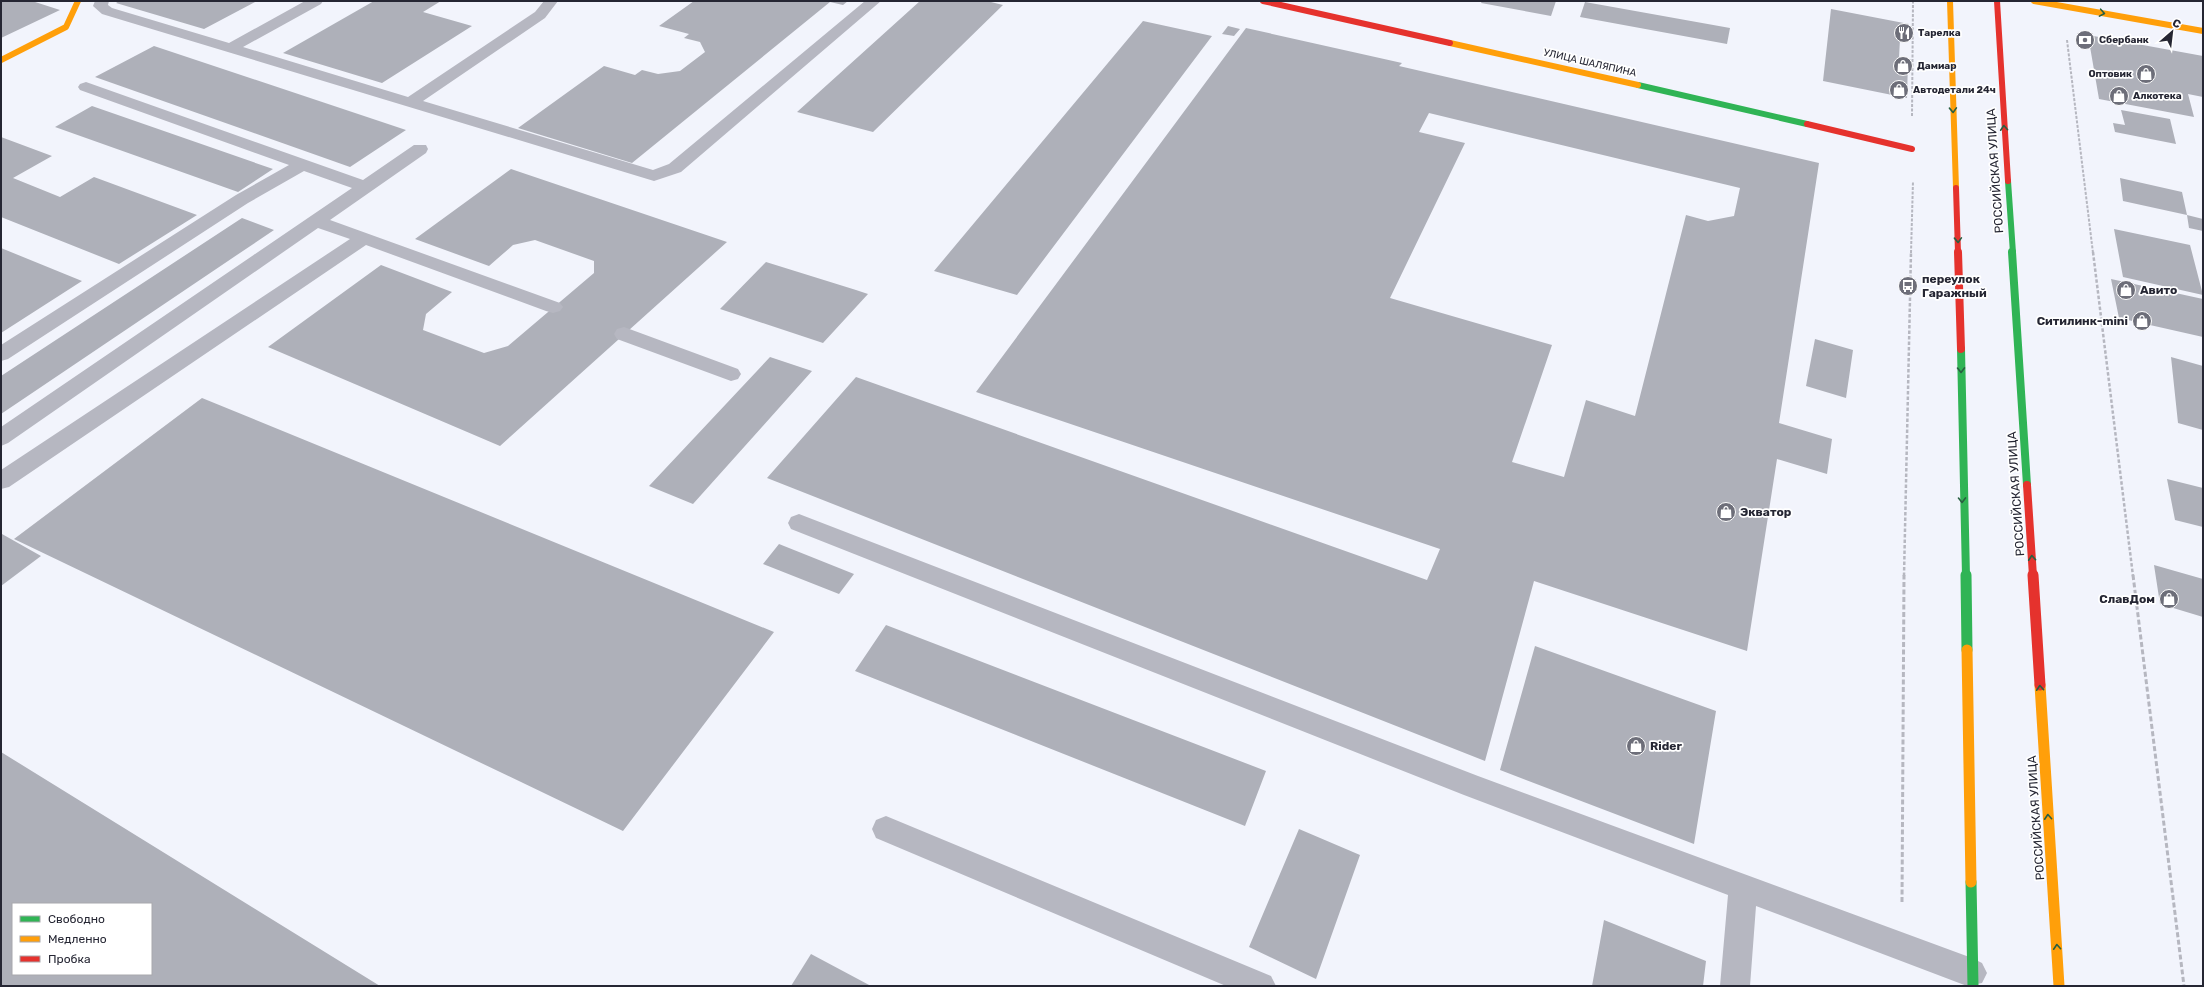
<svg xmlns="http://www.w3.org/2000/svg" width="2204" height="987" viewBox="0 0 2204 987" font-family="Rubik,sans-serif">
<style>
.building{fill:#aeb0b9;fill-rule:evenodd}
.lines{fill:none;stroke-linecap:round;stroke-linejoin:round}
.path-far2{stroke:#b6b7c0;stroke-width:2;stroke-dasharray:3 1.5;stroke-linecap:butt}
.path-far1{stroke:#b6b7c0;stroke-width:2.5;stroke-dasharray:3.5 2;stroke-linecap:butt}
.path{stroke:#b6b7c0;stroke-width:3;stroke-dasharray:5 2.5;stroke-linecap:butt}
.lane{fill:#b6b7c1;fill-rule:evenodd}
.fast-far2{stroke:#30b455;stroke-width:6}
.fast-far1{stroke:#30b455;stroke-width:8}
.fast{stroke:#30b455;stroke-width:11}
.slow-far1{stroke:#ff9f0a;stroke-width:6}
.slow{stroke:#ff9f0a;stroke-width:11}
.jam-far2{stroke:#e5322d;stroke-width:6}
.jam-far1{stroke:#e5322d;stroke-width:8}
.jam{stroke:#e5322d;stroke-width:11}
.oneway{stroke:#295f41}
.labels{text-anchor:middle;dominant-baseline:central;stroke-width:3.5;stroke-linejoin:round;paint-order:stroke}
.far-poi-label{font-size:10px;font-weight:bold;fill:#252633;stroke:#fff;text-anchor:start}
.far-street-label{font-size:10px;fill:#252633;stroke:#fff}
.street-label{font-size:12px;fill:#252633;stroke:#fff}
.poi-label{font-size:12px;font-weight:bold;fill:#252633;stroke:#fff;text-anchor:start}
</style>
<rect width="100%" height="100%" fill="#f2f4fc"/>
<!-- building -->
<path class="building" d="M1 1H32L60 10 1 38Z
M119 1H257L204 29 116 3Z
M374 1H441L423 12 472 26 382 83 283 53Z
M694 1H848L843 5 830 2 632 163 518 128 604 66 635 75 642 70 658 74 680 71 705 52 700 42 684 38 689 34 659 26Z
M920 1H987L1003 5 873 132 797 112Z
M1482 1H1556L1551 16 1481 3Z
M1585 2 1730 28 1727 44 1580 17Z
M1831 9 1909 24 1908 41 1900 39 1899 58 1908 60 1907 98 1823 81Z
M1143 21 1212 36 1017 295 934 271Z
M1228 26 1240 29 1234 36 1222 34Z
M1246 28 1402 63 1399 66 1819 163 1779 423 1832 439 1827 474 1777 459 1747 651 1534 581 1485 761 767 478 856 377 1427 580 1440 549 976 392ZM1429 113 1740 188 1734 216 1708 221 1686 215 1635 416 1586 400 1564 477 1512 462 1552 345 1390 298 1465 143 1419 132Z
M2088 35 2203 56V97L2188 94 2194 117 2099 99Z
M154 46 406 130 350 167 95 77Z
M92 106 273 169 238 192 55 127Z
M2121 110 2170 119 2176 144 2115 132 2113 123 2125 125Z
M1 137 52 156 13 178 60 197 94 177 197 215 119 264 1 217Z
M511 169 727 242 500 446 268 347 381 265 452 292 426 314 423 330 484 353 508 346 594 273V261L535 240 513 245 489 266 415 239Z
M2120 178 2182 192 2187 215 2123 201Z
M2187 215 2203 219V231L2189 228Z
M242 218 274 230 1 414V376Z
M2114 229 2190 245 2203 295 2123 277Z
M1 248 82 281 1 333Z
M766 262 856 290 868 294 823 343 720 309Z
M2111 279 2203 299V337L2119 318Z
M1815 339 1853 350 1846 398 1806 386Z
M770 357 812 371 693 504 649 486Z
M2171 357 2203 366V430L2178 423Z
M202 398 774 632 623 831 14 539Z
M2167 479 2203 488V527L2175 520Z
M2 534 41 556 1 586V535Z
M779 544 854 574 839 594 763 564Z
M2154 565 2203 579V617L2160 604Z
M886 625 1266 771 1245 826 855 671Z
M1535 646 1716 711 1694 844 1500 770Z
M1 752 380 986H1ZM13 904H151V974H13Z
M1299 829 1360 855 1316 979 1249 947Z
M1604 920 1706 961 1703 986H1592Z
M811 954 871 986H791Z"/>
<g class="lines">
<!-- path-far2 -->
<path class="path-far2" d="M2067 40 2093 253
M1912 116 1913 1
M1911 253 1913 181"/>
<!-- path-far1 -->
<path class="path-far1" d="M2093 252 2133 576
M1904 576 1911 252"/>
<!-- path -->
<path class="path" d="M2133 575 2184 986
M1902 902 1904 575"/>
<!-- lane -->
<path class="lane" d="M95 1H109L108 5 112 8 229 43 305 1H323L321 4 243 47 408 97 535 12 544 1H558L545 18 423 101 653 170 669 164 865 1H881L681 172 654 181 102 14 93 6Z
M86 82 363 180 414 145H426L428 149 426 153 330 220 560 303 563 307 560 311 553 313 546 311 366 245 9 487 1 489V470L350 239 318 228 8 443 1 446V427L352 188 304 171 248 203 8 359 1 361V345L236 195 289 165 80 90 78 87 80 84Z
M624 327 738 369 741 374 738 379 731 381 617 339 614 334 617 329Z
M799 514 1478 776 1972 958 1982 963 1987 973 1982 983 1967 986 1756 906 1750 986H1720L1728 895 1464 795 791 529 788 523 791 517Z
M886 816 1271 976 1276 986H1226L876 838 872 829 876 820Z"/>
<!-- fast-far2 -->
<path class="fast-far2" d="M1638 85 1807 124
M2008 181 2013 253"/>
<!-- fast-far1 -->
<path class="fast-far1" d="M2012 252 2027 485
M1961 349 1966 576"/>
<!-- fast -->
<path class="fast" d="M1966 575 1967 650
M1971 882 1973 986"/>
<!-- slow-far1 -->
<path class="slow-far1" d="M1950 1 1956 188
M2034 1 2203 31
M1450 43 1638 85
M1 60 66 27 78 1"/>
<!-- slow -->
<path class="slow" d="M1967 650 1971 882
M2040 685 2059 986"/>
<!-- jam-far2 -->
<path class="jam-far2" d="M1263 1 1450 43
M1997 1 2008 181
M1807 124 1912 149
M1956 188 1958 253"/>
<!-- jam-far1 -->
<path class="jam-far1" d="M1958 252 1961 349
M2027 485 2033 576"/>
<!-- jam -->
<path class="jam" d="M2033 575 2040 685"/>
</g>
<!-- one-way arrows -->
<defs><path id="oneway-chevron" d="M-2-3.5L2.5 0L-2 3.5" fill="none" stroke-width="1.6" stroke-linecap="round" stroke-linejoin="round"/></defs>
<g class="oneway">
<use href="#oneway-chevron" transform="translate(2102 13) rotate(10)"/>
<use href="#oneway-chevron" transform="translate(1953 110) rotate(88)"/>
<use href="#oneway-chevron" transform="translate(2004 128) rotate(-94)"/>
<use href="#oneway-chevron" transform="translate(1958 240) rotate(88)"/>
<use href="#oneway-chevron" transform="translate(1961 370) rotate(89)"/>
<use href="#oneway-chevron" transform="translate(1962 500) rotate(89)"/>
<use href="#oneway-chevron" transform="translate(2032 558) rotate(-94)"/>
<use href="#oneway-chevron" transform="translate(2040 688) rotate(-94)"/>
<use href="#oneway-chevron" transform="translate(2048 817) rotate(-94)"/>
<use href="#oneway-chevron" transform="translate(2057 947) rotate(-94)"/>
</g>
<!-- icons -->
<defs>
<g id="restaurant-disc" transform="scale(1)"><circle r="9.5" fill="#6d6e79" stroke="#fff"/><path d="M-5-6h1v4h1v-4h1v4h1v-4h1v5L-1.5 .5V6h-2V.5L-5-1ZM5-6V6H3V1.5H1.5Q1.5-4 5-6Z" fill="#fff"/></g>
<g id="bank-disc" transform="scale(1)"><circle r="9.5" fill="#6d6e79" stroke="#fff"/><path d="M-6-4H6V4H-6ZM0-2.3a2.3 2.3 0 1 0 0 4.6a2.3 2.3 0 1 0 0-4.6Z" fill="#fff"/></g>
<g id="shop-disc" transform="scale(1)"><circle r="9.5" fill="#6d6e79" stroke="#fff"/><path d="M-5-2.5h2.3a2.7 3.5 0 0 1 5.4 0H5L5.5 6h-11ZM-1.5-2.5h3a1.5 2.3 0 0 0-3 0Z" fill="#fff"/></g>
<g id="bus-disc" transform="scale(1)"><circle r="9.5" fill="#6d6e79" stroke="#fff"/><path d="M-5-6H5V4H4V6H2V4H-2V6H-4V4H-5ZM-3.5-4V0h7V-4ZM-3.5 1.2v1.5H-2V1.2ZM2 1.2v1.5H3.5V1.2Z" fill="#fff"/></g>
</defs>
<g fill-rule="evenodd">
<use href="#restaurant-disc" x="1904" y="33"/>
<use href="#bank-disc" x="2085" y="40"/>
<use href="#shop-disc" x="1903" y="66"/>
<use href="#shop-disc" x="2146" y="74"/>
<use href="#shop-disc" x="1899" y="90"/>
<use href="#shop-disc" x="2119" y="96"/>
<use href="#bus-disc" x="1908" y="286"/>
<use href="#shop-disc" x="2126" y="290"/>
<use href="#shop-disc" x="2142" y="321"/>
<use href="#shop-disc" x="1726" y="512"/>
<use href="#shop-disc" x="2169" y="599"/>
<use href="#shop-disc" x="1636" y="746"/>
</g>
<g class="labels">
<!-- far-poi labels -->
<g class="far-poi-label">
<text x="1918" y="33">Тарелка</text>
<text x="2099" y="40">Сбербанк</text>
<text x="1917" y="66">Дамиар</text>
<text x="2132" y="74" text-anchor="end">Оптовик</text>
<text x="1913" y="90">Автодетали 24ч</text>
<text x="2133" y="96">Алкотека</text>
</g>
<!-- far-street labels -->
<g class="far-street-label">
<text transform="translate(1590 63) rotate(13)">УЛИЦА ШАЛЯПИНА</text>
</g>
<!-- street labels -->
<g class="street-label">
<text transform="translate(1995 171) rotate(-94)">РОССИЙСКАЯ УЛИЦА</text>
<text transform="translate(2016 494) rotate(-94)">РОССИЙСКАЯ УЛИЦА</text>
<text transform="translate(2036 818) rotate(-94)">РОССИЙСКАЯ УЛИЦА</text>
</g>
<!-- poi labels -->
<g class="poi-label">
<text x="1922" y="279">переулок<tspan x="1922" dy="14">Гаражный</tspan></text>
<text x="2140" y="290">Авито</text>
<text x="2128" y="321" text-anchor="end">Ситилинк-mini</text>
<text x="1740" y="512">Экватор</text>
<text x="2155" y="599" text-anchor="end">СлавДом</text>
<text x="1650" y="746">Rider</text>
</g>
</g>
<!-- border -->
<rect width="2204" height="987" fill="none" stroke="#252633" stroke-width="4"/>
<!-- legend -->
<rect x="12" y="903" width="140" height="72" fill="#ffffff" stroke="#a8a8ad"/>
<rect x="20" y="916" width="20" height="6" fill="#30b455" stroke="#a8a8ad"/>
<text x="48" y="923" font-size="12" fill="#252633">Свободно</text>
<rect x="20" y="936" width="20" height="6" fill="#ff9f0a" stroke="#a8a8ad"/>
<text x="48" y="943" font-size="12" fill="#252633">Медленно</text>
<rect x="20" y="956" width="20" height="6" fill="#e5322d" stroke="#a8a8ad"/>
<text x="48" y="963" font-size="12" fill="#252633">Пробка</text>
<!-- north arrow -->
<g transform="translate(2172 32) rotate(28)" stroke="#ffffff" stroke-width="3" paint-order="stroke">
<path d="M0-3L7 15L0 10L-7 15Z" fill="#252633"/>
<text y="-6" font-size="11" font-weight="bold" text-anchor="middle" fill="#252633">С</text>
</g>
</svg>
